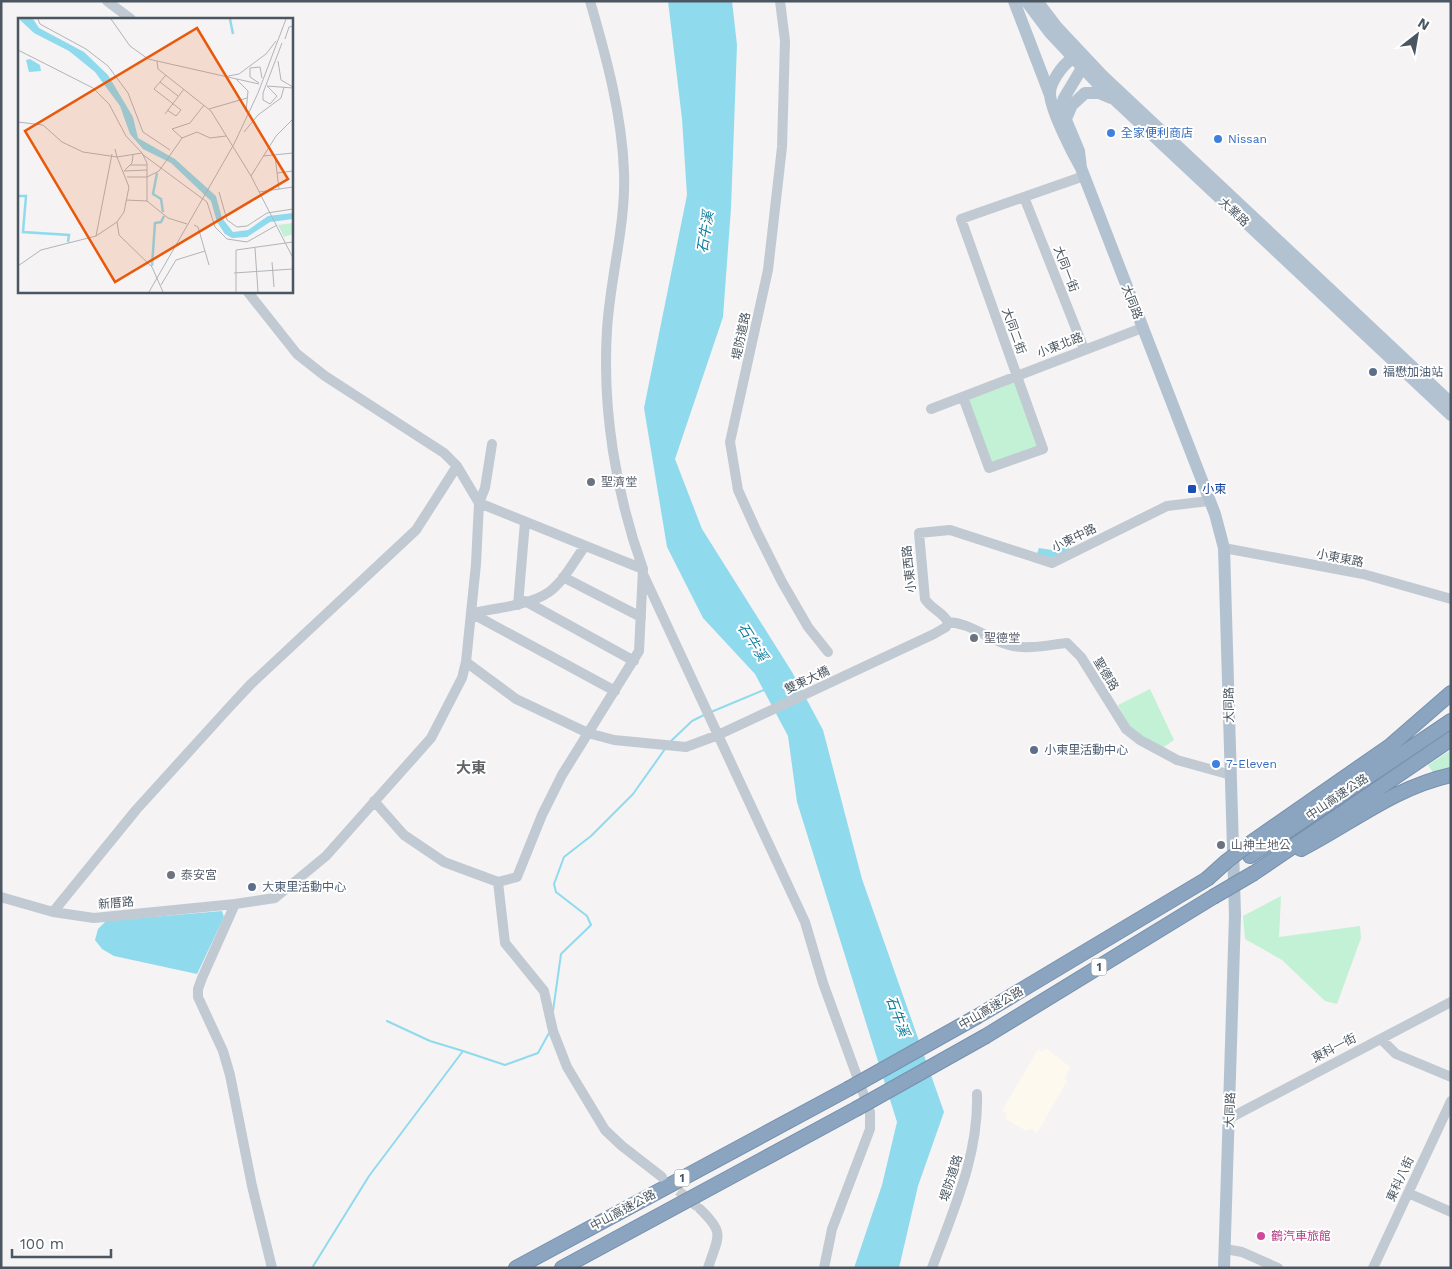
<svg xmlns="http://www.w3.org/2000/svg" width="1452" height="1269" viewBox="0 0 1452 1269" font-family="'Work Sans','Noto Sans TC',sans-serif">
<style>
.commercial{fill:#fdf9ef}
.green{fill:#c3f1d5}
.water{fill:#90daee}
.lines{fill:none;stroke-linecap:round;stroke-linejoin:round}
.stream{stroke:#90daee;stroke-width:2}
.minor-tunnel{stroke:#caccce;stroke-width:10;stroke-dasharray:10 5;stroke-linecap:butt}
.highway-casing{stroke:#7690ad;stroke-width:16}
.minor{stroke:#c1cad2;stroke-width:10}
.major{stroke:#b3c2d1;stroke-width:12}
.highway{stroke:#8ba5c1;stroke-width:14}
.highway-bridge-casing{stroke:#7690ad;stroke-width:16;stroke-linecap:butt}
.highway-bridge{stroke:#8ba5c1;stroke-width:14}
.shop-dot{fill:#3f7fe0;stroke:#fff;stroke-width:2}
.service-dot{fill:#5c6f8a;stroke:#fff;stroke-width:2}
.worship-dot{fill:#6b7280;stroke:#fff;stroke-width:2}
.transit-dot{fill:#1a4fb4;stroke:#fff;stroke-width:2}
.hotel-dot{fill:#d1479c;stroke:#fff;stroke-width:2}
.labels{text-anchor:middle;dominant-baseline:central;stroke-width:4;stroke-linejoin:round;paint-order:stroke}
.shield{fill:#fff;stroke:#808990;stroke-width:1}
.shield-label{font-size:11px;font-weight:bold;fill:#4a5661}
.shop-label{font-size:12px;fill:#366cbe;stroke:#fff;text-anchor:start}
.street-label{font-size:12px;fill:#4a5661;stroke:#fff}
.service-label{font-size:12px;fill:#4e5e75;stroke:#fff;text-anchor:start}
.worship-label{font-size:12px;fill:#5b616d;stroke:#fff;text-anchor:start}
.transit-label{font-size:12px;fill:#164399;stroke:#fff;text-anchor:start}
.hotel-label{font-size:12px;fill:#b23c85;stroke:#fff;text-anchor:start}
.water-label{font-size:14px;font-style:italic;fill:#0c7c9b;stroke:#fff}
.quarter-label{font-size:15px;font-weight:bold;fill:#5f6368;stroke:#fff}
.inset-river{fill:none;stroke:#90daee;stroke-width:2.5}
.inset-road{fill:none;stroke:#b1b4b9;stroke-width:1}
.view{fill:#e8590c;fill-opacity:0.15;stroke:#e8590c;stroke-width:2.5}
.inset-edge{fill:none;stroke:#4a5661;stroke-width:2.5}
</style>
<rect width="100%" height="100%" fill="#f5f3f3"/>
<!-- commercial -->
<path class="commercial" d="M1046 1048 1070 1067 1065 1078 1067 1081 1037 1133 1032 1129 1026 1131 1006 1119V1113L1002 1111 1038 1049 1042 1052Z"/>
<!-- green -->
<path class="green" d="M1015 382 1038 448 990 464 967 398Z
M1150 689 1174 740 1161 749 1128 726 1118 705Z
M1451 750V770L1434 774 1428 765Z
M1281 896 1279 937 1360 926 1361 938 1337 1004 1325 1001 1282 960 1245 939 1243 916Z"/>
<!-- water -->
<path class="water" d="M668 1H732L737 45 731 208 723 317 675 459 702 529 792 672 823 730 862 879 944 1112 918 1186 899 1268H854L882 1185 897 1122 797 802 788 736 755 674 703 618 667 547 644 408 687 195 682 119Z
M1064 544H1069V550L1053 558 1036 556 1039 548 1052 550Z
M222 911 224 917 197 974 114 956 102 949 95 940 98 929 106 921Z"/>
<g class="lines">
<!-- stream -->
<path class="stream" d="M711 712 764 690
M671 741 692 721 704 715
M553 1011 561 954 591 925 587 916 556 892 554 884 564 857 591 836 633 794 665 749
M387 1021 430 1041 463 1051
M312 1268 369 1176 463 1051 505 1065 538 1053 549 1033"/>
<!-- minor-tunnel -->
<path class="minor-tunnel" d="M667 1181 700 1209"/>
<!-- highway casing -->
<g class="highway-casing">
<path id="highway" d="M1252 842 1390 746 1451 693
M1301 849C1352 823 1393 788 1451 775
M1250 856 1451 721
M1254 873 1451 739
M978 1016 1207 879
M986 1036 1213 897
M516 1268 848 1089
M562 1268 856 1109"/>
</g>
<!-- minor -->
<path class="minor" d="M107 1 131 19
M590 1C606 56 622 114 624 172 626 226 610 277 607 330 602 410 616 494 643 569
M780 1 785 41 782 147 768 270 730 442 738 490 757 532 782 582 808 627 828 652
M1024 197 1084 349
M247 291 297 354 325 376 444 453 457 466 479 503 476 564 466 662 462 678 431 738 326 856 275 898 235 904 202 978 198 989V997L223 1051 230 1075 252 1186 272 1268
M963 397 989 468 1043 449 961 219 1084 176
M931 409 1142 328
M1224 548 1363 574 1451 599
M644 576 805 922 823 983 870 1112V1129L832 1229 824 1268
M563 577 641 617
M525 601 634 661
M518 605 525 522
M471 613 615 691
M471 613C493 609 531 605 549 592 564 581 574 561 585 546
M948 622C943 612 931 609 925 599L919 533 950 530 1052 563 1167 506 1209 501
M948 622C971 623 987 639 1009 645 1027 650 1048 645 1067 643L1081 657 1126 729 1140 740 1177 760 1231 775
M466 662 516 699 588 733 614 740 686 747 718 735 934 634 946 627 948 622
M374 801 404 835 444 862 498 882 517 877 542 815 562 775 639 651 643 569 479 503 485 488 492 444
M498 882 505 943 544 991 553 1031 567 1067 605 1130 622 1146 662 1177
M1 897 53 912 94 918 235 904
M53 912 136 810 224 713 250 685 416 530 457 466
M1381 1039 1396 1054 1451 1077
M1230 1118 1451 1002
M1408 1193 1451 1212
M700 1209C726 1234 718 1236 708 1268
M1225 1249 1242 1252 1278 1268
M932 1268C953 1211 979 1155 977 1094
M1373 1268 1451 1101"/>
<!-- major -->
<path class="major" d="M1014 1 1050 95
M1026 1 1050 33 1096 82 1451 415
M1037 1 1056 26 1102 75 1451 403
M1066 119 1072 105 1085 93H1099L1111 98
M1081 168 1079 151 1061 108 1064 98 1082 68 1084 57C1080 58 1075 58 1072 59 1062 65 1049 84 1050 95 1052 113 1072 152 1081 168L1215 514 1224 548 1235 915 1224 1268"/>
<!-- highway -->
<use href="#highway" class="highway"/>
<!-- highway-bridge casing -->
<g class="highway-bridge-casing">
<path id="highway-bridge" d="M1207 879 1227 861 1252 842
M1213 897 1254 873
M848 1089 978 1016
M856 1109 986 1036"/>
</g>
<!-- highway-bridge -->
<use href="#highway-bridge" class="highway-bridge"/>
</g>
<!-- markers -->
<g class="shop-dot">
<circle cx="1111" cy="133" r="5"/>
<circle cx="1218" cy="139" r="5"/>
<circle cx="1216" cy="764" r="5"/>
</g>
<g class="service-dot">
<circle cx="1373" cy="372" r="5"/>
<circle cx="1034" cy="750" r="5"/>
<circle cx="252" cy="887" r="5"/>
</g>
<g class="worship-dot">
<circle cx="591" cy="482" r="5"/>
<circle cx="974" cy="638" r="5"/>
<circle cx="1221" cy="845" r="5"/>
<circle cx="171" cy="875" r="5"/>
</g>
<rect class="transit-dot" x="1187" y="484" width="10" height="10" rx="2.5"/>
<circle class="hotel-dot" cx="1261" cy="1236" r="5"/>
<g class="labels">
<!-- shield labels -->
<g class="shield">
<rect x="1091.5" y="958.5" width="15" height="17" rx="4"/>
<rect x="674.5" y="1169.5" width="15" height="17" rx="4"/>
</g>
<g class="shield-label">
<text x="1099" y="967">1</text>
<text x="682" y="1178">1</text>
</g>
<!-- shop labels -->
<g class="shop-label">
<text x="1121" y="133">全家便利商店</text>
<text x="1228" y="139">Nissan</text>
<text x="1226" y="764">7-Eleven</text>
</g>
<!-- street labels -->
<g class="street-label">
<text transform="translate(1234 212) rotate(43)">大業路</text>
<text transform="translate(1066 269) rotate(69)">大同一街</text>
<text transform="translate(1132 302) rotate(69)">大同路</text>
<text transform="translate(1014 331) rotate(70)">大同二街</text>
<text transform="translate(741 336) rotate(-78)">堤防道路</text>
<text transform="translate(1060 345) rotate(-21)">小東北路</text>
<text transform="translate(1074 538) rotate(-26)">小東中路</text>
<text transform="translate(1340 558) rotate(11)">小東東路</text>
<text transform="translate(909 569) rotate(-96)">小東西路</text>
<text transform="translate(1106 674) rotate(59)">聖德路</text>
<text transform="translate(807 680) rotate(-25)">雙東大橋</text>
<text transform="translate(1229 705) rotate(-91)">大同路</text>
<text transform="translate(1337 797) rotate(-34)">中山高速公路</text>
<text transform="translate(116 903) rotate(-5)">新厝路</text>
<text transform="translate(991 1008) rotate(-30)">中山高速公路</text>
<text transform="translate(1334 1048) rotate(-27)">東科一街</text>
<text transform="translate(1230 1110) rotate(-88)">大同路</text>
<text transform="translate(951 1178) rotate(-72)">堤防道路</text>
<text transform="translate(1400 1179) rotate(-65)">東科八街</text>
<text transform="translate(623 1210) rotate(-28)">中山高速公路</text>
</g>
<!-- service labels -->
<g class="service-label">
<text x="1383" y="372">福懋加油站</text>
<text x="1044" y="750">小東里活動中心</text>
<text x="262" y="887">大東里活動中心</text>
</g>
<!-- worship labels -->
<g class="worship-label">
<text x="601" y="482">聖濟堂</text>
<text x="984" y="638">聖德堂</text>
<text x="1231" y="845">山神土地公</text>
<text x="181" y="875">泰安宮</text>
</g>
<!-- transit labels -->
<g class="transit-label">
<text x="1202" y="489">小東</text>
</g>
<!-- hotel labels -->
<g class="hotel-label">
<text x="1271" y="1236">鶴汽車旅館</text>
</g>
<!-- water labels -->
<g class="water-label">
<text transform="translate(705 232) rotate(-81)">石牛溪</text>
<text transform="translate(753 642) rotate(57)">石牛溪</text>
<text transform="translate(898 1016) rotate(70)">石牛溪</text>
</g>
<!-- quarter labels -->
<g class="quarter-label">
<text x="471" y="768">大東</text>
</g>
</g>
<!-- overview -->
<g transform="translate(18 18)">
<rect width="275" height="275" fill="#f5f3f3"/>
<path d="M275 205V216L266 219 260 207Z" fill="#c3f1d5"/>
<path d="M1 1H15L21 10 66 34 90 57 115 99 120 120 157 141 198 178 204 200 215 214 230 212 250 198 275 195V201L252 204 229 219 214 220 207 216 199 204 193 183 153 145 125 131 112 116 102 88 77 54 51 33 16 15ZM12 41 22 47 23 53 11 54 8 42Z" fill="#90daee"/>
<path class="inset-river" d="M212 1 215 16M139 155 135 176 143 181 145 194M0 178H8L5 214 51 217 50 224M134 248 137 205 143 204 146 198"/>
<path class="inset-road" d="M20 1 22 6 68 31 90 48 110 75 125 114 152 132M93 1 112 28 130 41 241 66M267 21 271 9 275 8M0 32 75 70 91 86 108 118 124 135M139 43 140 51 193 93 233 158 275 240M260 43 263 62 275 69M148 57 136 71 163 92 158 98 149 92M210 58 221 56 248 36 258 23M218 61 230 73 228 94M142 64 160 78M241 65 232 59V50L242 49 244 60M249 68 275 70M249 68 259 78 252 86 245 82V75L264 25M191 91 229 80M147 96 166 71M0 104 25 107 44 124 65 134 99 139 111 169 106 194 99 204 101 217 134 249 145 274M226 114 240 97 263 80 266 69M164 120 154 111 172 105 186 87M164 120 179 114 192 120 208 118M97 131 99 139 124 135 129 145V183L150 200 169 206M124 136 189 184 197 209 209 221 229 224 259 207M245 138 275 135M257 138 261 171M112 147H129M106 153 129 152M106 153 114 145 115 137M259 155 275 153M233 158 258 118 275 101M109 159H129L141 153 164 120M201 174 209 202 219 209 229 208 249 195 275 191M241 174 275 169M108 182 129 183M176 207 180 209 191 247M78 218 94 136M237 230 240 274M254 244 256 269M0 248 23 232 78 218 99 204M216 255 275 251M143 267 158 242 187 233M131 274 216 126 240 75 268 1M218 274V232L275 224"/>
<path class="view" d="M179 10 270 161 97 264 7 113Z"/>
<rect width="275" height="275" class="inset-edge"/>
</g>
<!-- border -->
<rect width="1452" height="1269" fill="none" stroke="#4a5661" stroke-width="5"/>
<!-- north arrow -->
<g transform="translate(1417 35) rotate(31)" stroke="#ffffff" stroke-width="4" paint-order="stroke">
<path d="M0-4L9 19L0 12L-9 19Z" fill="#4a5661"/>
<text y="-8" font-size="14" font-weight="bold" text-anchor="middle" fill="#4a5661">N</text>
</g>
<!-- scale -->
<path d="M12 1249v8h99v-8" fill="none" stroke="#4a5661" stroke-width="2.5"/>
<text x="20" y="1249" font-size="15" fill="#4a5661" stroke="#ffffff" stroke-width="4" paint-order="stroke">100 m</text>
</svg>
